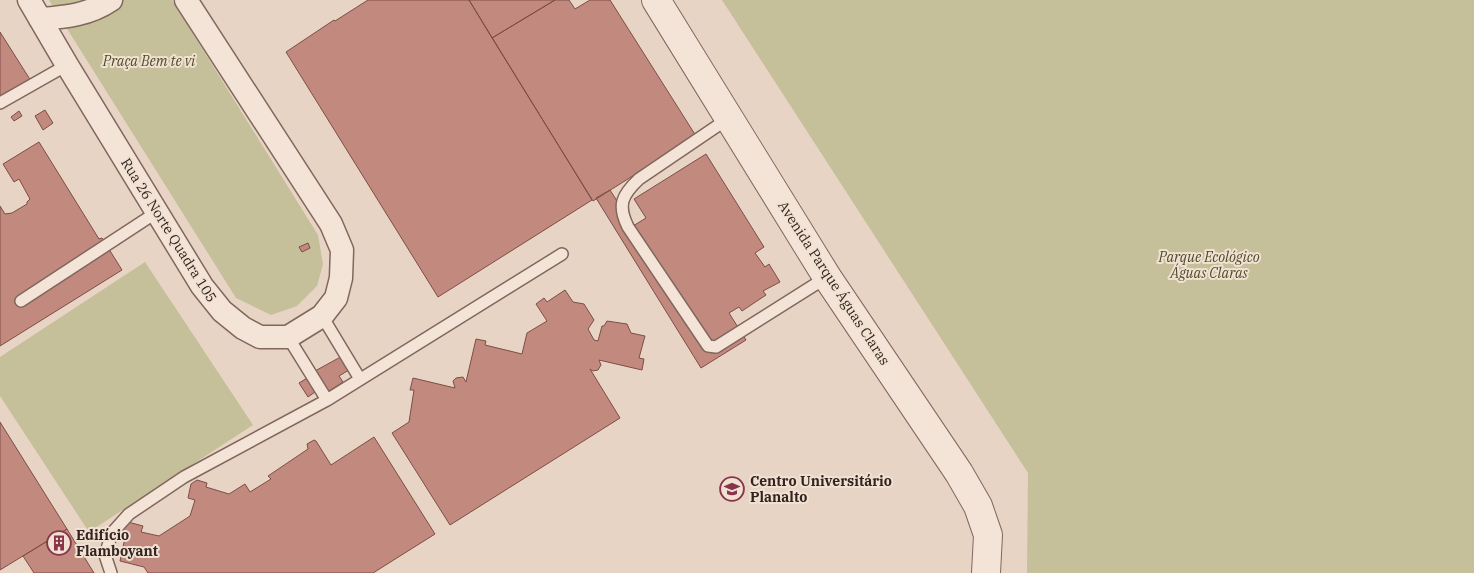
<svg xmlns="http://www.w3.org/2000/svg" width="1474" height="573" viewBox="0 0 1474 573" font-family="'IBM Plex Serif',serif">
<style>
.green{fill:#c5bf9a}
.building{fill:#c28a7f;stroke:#7d4d46}
.lines{fill:none;stroke-linecap:round;stroke-linejoin:round}
.service-casing{stroke:#81675d;stroke-width:14}
.minor-casing{stroke:#81675d;stroke-width:25}
.tertiary-casing{stroke:#81675d;stroke-width:30}
.service{stroke:#f4e4d7;stroke-width:11}
.minor{stroke:#f4e4d7;stroke-width:22}
.tertiary{stroke:#f4e4d7;stroke-width:28}
.labels{text-anchor:middle;dominant-baseline:central;stroke-width:4;stroke-linejoin:round;paint-order:stroke}
.park-label{font-size:14px;font-style:italic;fill:#4d4c28;stroke:#f1e1d3}
.street-label{font-size:14px;fill:#33241f;stroke:#f1e1d3}
.poi-label{font-size:14px;font-weight:bold;fill:#33241f;stroke:#f1e1d3;text-anchor:start}
</style>
<rect width="100%" height="100%" fill="#e8d4c5"/>
<!-- green -->
<path class="green" d="M49 0H172L318 235 323 264 317 286 297 306 271 315 236 298Z
M722 0H1474V573H1027L1028 473Z
M145 262 253 425 89 532 0 396V357Z"/>
<!-- building -->
<path class="building" d="M368 0H469L592 200 438 297 286 52 334 20 335 21Z
M469 0H555L492 38Z
M555 0H569L575 9 590 0H610L696 136 593 201 492 38Z
M0 32 31 81 0 102Z
M45 110 53 123 43 130 35 116Z
M19 111 22 116 14 121 11 117Z
M39 142 99 239 102 238 122 270 0 346V206L5 214 12 213 27 204V202L30 199 19 179 14 182 3 164Z
M706 154 764 247 755 253 765 267 769 264 780 282 763 291 766 295 742 311 739 307 729 313 746 340 701 368 596 198 610 190 633 226 646 218 634 199Z
M308 243 310 248 302 252 299 247Z
M565 290 573 302 584 304 594 320 588 329 594 340 598 341 602 326H604L607 321 627 324 631 333 645 336 639 358 644 359 642 370 599 360 601 365 598 370 593 371 590 369 620 418 450 525 392 433 409 422 414 390H410L413 378 455 388 453 381 456 378 463 377 466 382 476 339 486 341 485 345 522 354 527 333 547 321 536 304 544 298 547 302Z
M346 354 354 367 339 376 343 382 326 393 322 387 308 397 299 383 317 372 315 371Z
M0 422 67 529 0 570Z
M374 437 435 534 373 573H148L144 567 120 561 125 538 120 537 123 526 128 522 143 526 141 532 159 536 190 516 195 500 188 498 191 484 197 480 207 483 206 487 229 494 245 484 250 492 271 479 268 476 308 449 307 444 314 440 316 441 331 465Z
M67 529 94 573H34L23 556Z"/>
<g class="lines">
<!-- service casing -->
<g class="service-casing">
<path id="service" d="M0 103 67 65
M729 118 639 179C622 195 617 205 628 227L708 346 716 347 827 277
M21 301 157 212
M322 316 360 379
M288 337 327 400
M111 573 105 555 112 533 129 514 184 477 327 400 562 254"/>
</g>
<!-- minor casing -->
<g class="minor-casing">
<path id="minor" d="M29 0 67 65 202 286 222 311 243 328 260 337H288L322 316 336 298 341 278 342 250 331 224 186 0
M40 19C66 17 89 15 111 0"/>
</g>
<!-- tertiary casing -->
<g class="tertiary-casing">
<path id="tertiary" d="M656 0 827 277 959 473 978 506 988 535 986 573"/>
</g>
<!-- service -->
<use href="#service" class="service"/>
<!-- minor -->
<use href="#minor" class="minor"/>
<!-- tertiary -->
<use href="#tertiary" class="tertiary"/>
</g>
<!-- icons -->
<defs>
<g id="university-ring" transform="scale(1.25)"><circle r="9.5" fill="#f1e1d3" stroke="#88354b" stroke-width="1.5"/><path d="M0-5L7-2L0 1L-7-2ZM-4 1L0 2.5L4 1V4Q0 6-4 4Z" fill="#88354b"/></g>
<g id="building-ring" transform="scale(1.25)"><circle r="9.5" fill="#f1e1d3" stroke="#88354b" stroke-width="1.5"/><path d="M-4-6H4V6H1V3H-1V6H-4ZM-2.5-4.3h1.7v1.8h-1.7ZM.8-4.3h1.7v1.8H.8ZM-2.5-1h1.7V.8h-1.7ZM.8-1h1.7V.8H.8Z" fill="#88354b"/></g>
</defs>
<g fill-rule="evenodd">
<use href="#university-ring" x="732" y="489"/>
<use href="#building-ring" x="59" y="543"/>
</g>
<g class="labels">
<!-- park labels -->
<g class="park-label">
<text x="149" y="61">Praça Bem te vi</text>
<text x="1209" y="257">Parque Ecológico<tspan x="1209" dy="16">Águas Claras</tspan></text>
</g>
<!-- street labels -->
<g class="street-label">
<text transform="translate(169 230) rotate(58)">Rua 26 Norte Quadra 105</text>
<text transform="translate(834 283) rotate(57)">Avenida Parque Águas Claras</text>
</g>
<!-- poi labels -->
<g class="poi-label">
<text x="750" y="481">Centro Universitário<tspan x="750" dy="16">Planalto</tspan></text>
<text x="76" y="535">Edifício<tspan x="76" dy="16">Flamboyant</tspan></text>
</g>
</g>
</svg>
